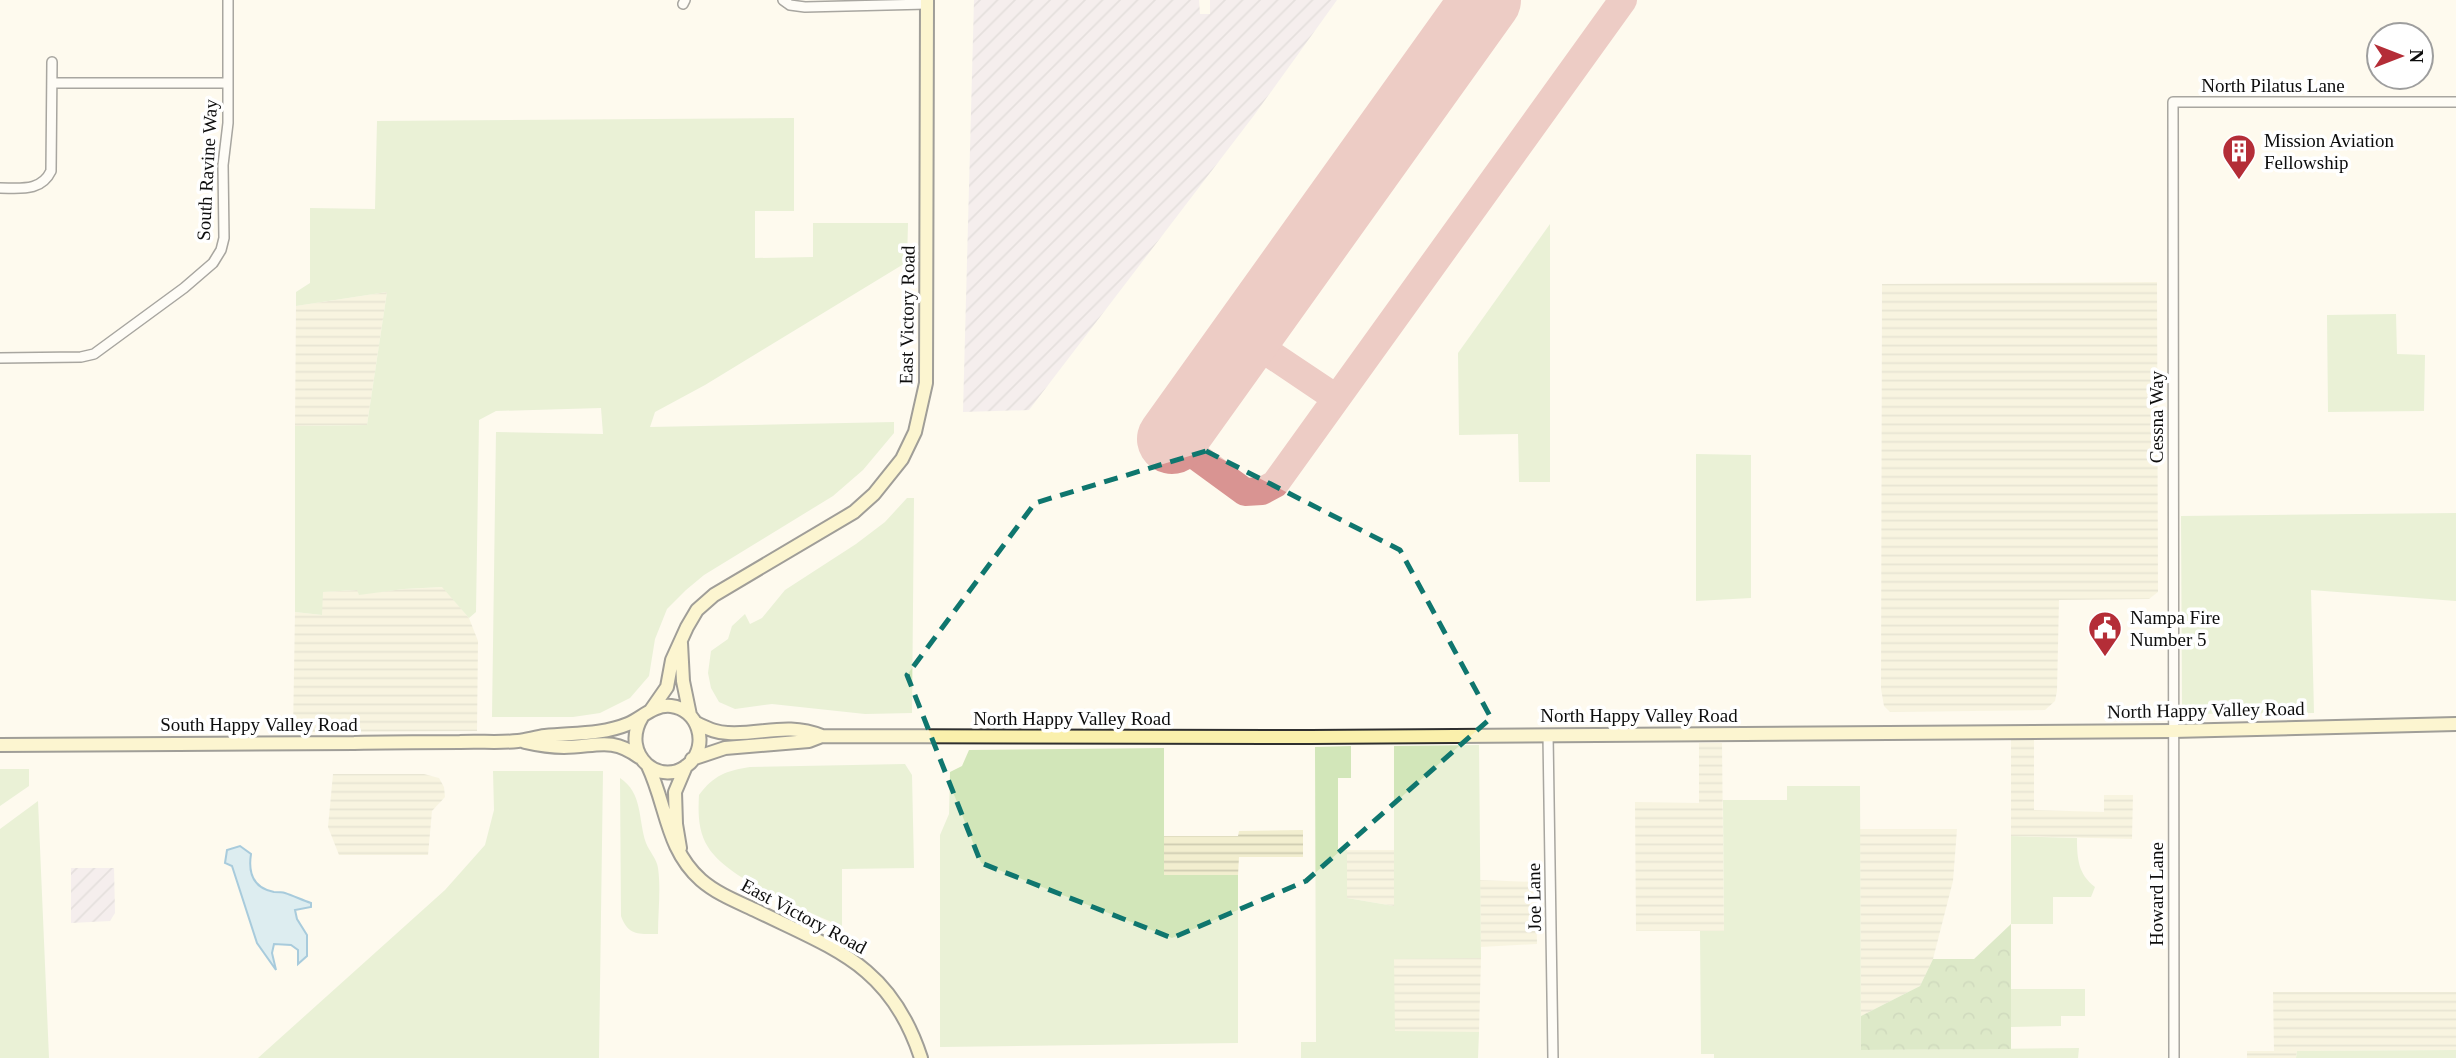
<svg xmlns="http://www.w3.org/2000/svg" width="2456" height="1058" viewBox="0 0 2456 1058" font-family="'Times New Roman',serif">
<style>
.industrial{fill:url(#industrial-furrows)}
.farmland{fill:url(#farmland-rules)}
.grass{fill:#d2e6b9}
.forest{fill:url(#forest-crowns)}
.water{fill:#b5ddf2;stroke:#4193c5;stroke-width:2}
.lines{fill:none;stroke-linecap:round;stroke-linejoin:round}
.taxiway{stroke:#d99492;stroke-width:28}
.runway{stroke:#d99492;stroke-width:70}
.street-casing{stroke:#404040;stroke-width:12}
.secondary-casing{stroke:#2f2f2f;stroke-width:16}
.street{stroke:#fff;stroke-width:9}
.secondary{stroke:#faf0ac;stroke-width:12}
.marked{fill:none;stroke:#0f766e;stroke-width:5;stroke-dasharray:14 9;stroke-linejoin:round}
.labels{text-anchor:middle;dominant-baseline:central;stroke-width:7;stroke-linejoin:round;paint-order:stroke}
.street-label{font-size:19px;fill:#0d0d0d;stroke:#fff}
.poi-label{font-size:19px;fill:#0d0d0d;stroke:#fff;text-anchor:start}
</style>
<defs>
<pattern id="industrial-furrows" width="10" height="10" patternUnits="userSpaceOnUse" patternTransform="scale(1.75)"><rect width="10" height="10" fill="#eae1eb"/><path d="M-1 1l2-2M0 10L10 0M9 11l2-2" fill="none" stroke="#c8c0c8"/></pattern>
<pattern id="farmland-rules" width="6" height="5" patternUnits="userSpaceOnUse" patternTransform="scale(1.75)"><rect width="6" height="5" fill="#f2eecf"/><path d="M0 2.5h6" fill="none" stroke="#cecbb1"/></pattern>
<pattern id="forest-crowns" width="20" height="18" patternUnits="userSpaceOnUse" patternTransform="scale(1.75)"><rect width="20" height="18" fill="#b6d69a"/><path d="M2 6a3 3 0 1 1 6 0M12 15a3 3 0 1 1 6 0" fill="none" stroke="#9bb684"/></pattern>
</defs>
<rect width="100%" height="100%" fill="#fefaee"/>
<!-- industrial -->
<path class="industrial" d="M974 0H1199L1200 14H1210V0H1337L1255 114 1029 410 963 412Z
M71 868H114L115 913 110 921 71 923Z"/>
<!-- farmland -->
<path class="farmland" d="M2157 282 2158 592 2149 599 2059 600 2057 691 2055 701 2045 710 1890 712 1884 706 1881 689 1882 284Z
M387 292 367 425 295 426 296 306Z
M443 587 469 618 478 641 477 731 293 732 295 612 322 615V592L358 590 359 594 404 589Z
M2011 740H2034V810L2104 812V795H2133L2132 839 2011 836Z
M1699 743H1722L1724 931H1636L1635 802 1699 803Z
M333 774H424L439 778 444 787 445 797 432 811 428 855H339L328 827Z
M1860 829H1957L1953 881 1933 959 1920 986 1861 1016Z
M1303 830V857H1239L1238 875H1164V836H1238L1239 831Z
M1347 850H1394V906L1347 898Z
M1480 880 1536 882 1537 944 1481 947Z
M1394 958H1481L1479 1032H1394Z
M2273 992H2456V1050L2297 1051 2296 1058H2247V1051H2274Z"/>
<!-- grass -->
<path class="grass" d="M794 118V211H755V258L813 257V223H908L907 262 705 385 655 412 650 427 894 422V433L863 470 833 496 704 575 686 590 667 609 655 639 649 676 630 698 600 713 573 717H492L496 432 603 434 601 408 496 411 479 420 476 612 469 618 442 587 404 589 359 595 357 590 323 592 322 615 295 612V426L367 425 387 292 296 306V292L310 283V208L375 209 377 121Z
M1550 224V482H1519L1518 434 1459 435 1458 353Z
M2396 314 2397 354 2425 355 2424 411 2328 412 2327 315Z
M1696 454 1751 455V598L1696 601Z
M907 498H914L912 713 865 714 772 704 735 709 719 702 711 688 708 673 711 651 728 639 732 626 745 614 750 624 762 618 785 590 856 544 885 522Z
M2456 513V601L2311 590 2314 713 2182 714 2181 516Z
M1479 745 1481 958 1394 959 1395 1031 1479 1032 1478 1058H1301V1042H1316L1315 747 1351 746V778H1338V850H1347V898L1394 906V746Z
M1164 748V875H1238V1043L940 1047V835L949 814 950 772 962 766 969 750Z
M905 764 912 775 914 868 842 869V927C806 910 728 880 708 847 698 831 698 813 699 795 714 775 726 771 750 767Z
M0 769H29V786L0 806Z
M493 771H603L599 1058H258L445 890 485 845 494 810Z
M620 778C643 793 638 820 646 843 649 851 657 859 658 868 661 889 658 912 658 934 639 934 628 936 621 916Z
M1787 786H1860L1861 1050 2079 1048 2078 1058H1714V1054H1701L1700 931H1724L1723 800H1787Z
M38 801 49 1058H0V829Z
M2011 836 2077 838C2077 858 2078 874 2095 887L2091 897H2053V924H2011Z
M2011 989H2085V1016H2061V1026L2011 1027Z
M2456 1050V1058H2296L2297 1051Z"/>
<!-- forest -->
<path class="forest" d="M2011 924V1049L1861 1050V1016L1920 986 1933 959H1974Z"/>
<!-- water -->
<path class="water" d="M240 846 251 854C248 873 253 888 274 892 278 892 282 892 285 893 294 896 302 900 311 903V907L295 910 297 919 307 935V956L298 964V950L291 945 274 944 272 953 276 970 257 943 232 866 225 863 227 850Z"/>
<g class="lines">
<!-- taxiway -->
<path class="taxiway" d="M1245 337 1336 398
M1180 428 1193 454 1245 492 1262 491 1275 484 1623 0"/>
<!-- runway -->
<path class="runway" d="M1172 439 1486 0"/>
<!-- street casing -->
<g class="street-casing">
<path id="street" d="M783 0 790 5 805 7 927 4
M683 4 685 0
M52 83H228
M0 188C20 188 41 192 51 171L52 62
M0 358 81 357 94 354 184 288 213 263 221 250 224 238 223 165 228 123V0
M1548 735 1553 1058
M2174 1058 2173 102H2456"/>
</g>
<!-- secondary casing -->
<g class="secondary-casing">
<path id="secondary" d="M681 643 683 681 690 715
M651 710 667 687 672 660 687 627 697 610 714 595 854 512 874 494 902 459 915 432 926 383 927 0
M696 723C707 728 716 733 728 733 762 735 787 722 822 736
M525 742C538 745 550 747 564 747 595 747 611 736 639 757
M0 745C118 744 236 744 354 743 390 742 425 742 460 742 479 741 499 743 518 741 527 740 536 737 545 736 573 733 601 735 628 724 642 718 654 704 671 706 698 709 709 744 690 763 662 790 619 755 642 717
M692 759 725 748 809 741 822 736 1311 737 2173 731 2456 724
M648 766C667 806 666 849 701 880 717 894 738 902 757 911 837 950 891 966 921 1058
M680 848 676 824 675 792 686 766"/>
</g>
<!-- street -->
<use href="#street" class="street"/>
<!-- secondary -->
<use href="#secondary" class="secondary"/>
</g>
<!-- marked area -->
<path d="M0 0H2456V1058H0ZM1206 451 1400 550 1491 718 1306 881 1172 938 981 863 907 675 1035 503Z" fill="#fefaee" fill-opacity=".55" fill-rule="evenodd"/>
<path class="marked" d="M1206 451 1400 550 1491 718 1306 881 1172 938 981 863 907 675 1035 503Z"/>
<!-- icons -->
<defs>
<g id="building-pin" transform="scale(1.75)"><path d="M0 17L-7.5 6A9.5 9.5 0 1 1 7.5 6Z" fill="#b42d37" stroke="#fff"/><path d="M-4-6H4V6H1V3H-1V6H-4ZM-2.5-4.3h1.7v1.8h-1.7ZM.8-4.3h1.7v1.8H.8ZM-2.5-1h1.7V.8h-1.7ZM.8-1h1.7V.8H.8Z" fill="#fff"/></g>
<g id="civic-pin" transform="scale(1.75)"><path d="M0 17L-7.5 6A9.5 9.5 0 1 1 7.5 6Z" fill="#b42d37" stroke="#fff"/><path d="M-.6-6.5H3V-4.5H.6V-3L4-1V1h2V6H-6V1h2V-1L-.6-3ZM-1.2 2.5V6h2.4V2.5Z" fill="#fff"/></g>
</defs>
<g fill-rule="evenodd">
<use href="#building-pin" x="2239" y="151"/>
<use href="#civic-pin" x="2105" y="628"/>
</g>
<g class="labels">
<!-- street labels -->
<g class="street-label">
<text x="2273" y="85">North Pilatus Lane</text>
<text transform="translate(207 170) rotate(-87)">South Ravine Way</text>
<text transform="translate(907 315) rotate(-89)">East Victory Road</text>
<text transform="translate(2156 417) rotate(-90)">Cessna Way</text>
<text transform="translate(2206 710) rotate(-1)">North Happy Valley Road</text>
<text x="1639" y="715">North Happy Valley Road</text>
<text x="1072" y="718">North Happy Valley Road</text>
<text x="259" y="724">South Happy Valley Road</text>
<text transform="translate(2156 894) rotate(-90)">Howard Lane</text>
<text transform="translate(1534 897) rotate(-91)">Joe Lane</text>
<text transform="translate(804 916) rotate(28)">East Victory Road</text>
</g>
<!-- poi labels -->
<g class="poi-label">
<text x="2264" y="140">Mission Aviation<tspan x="2264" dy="22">Fellowship</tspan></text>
<text x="2130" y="617">Nampa Fire<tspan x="2130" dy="22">Number 5</tspan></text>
</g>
</g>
<!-- north arrow -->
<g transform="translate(2400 56) rotate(90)"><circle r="33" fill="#ffffff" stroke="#9e9e9e" stroke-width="2"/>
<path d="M0-5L12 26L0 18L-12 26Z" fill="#b42d37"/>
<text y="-10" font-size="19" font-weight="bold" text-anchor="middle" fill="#0d0d0d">N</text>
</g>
</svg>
